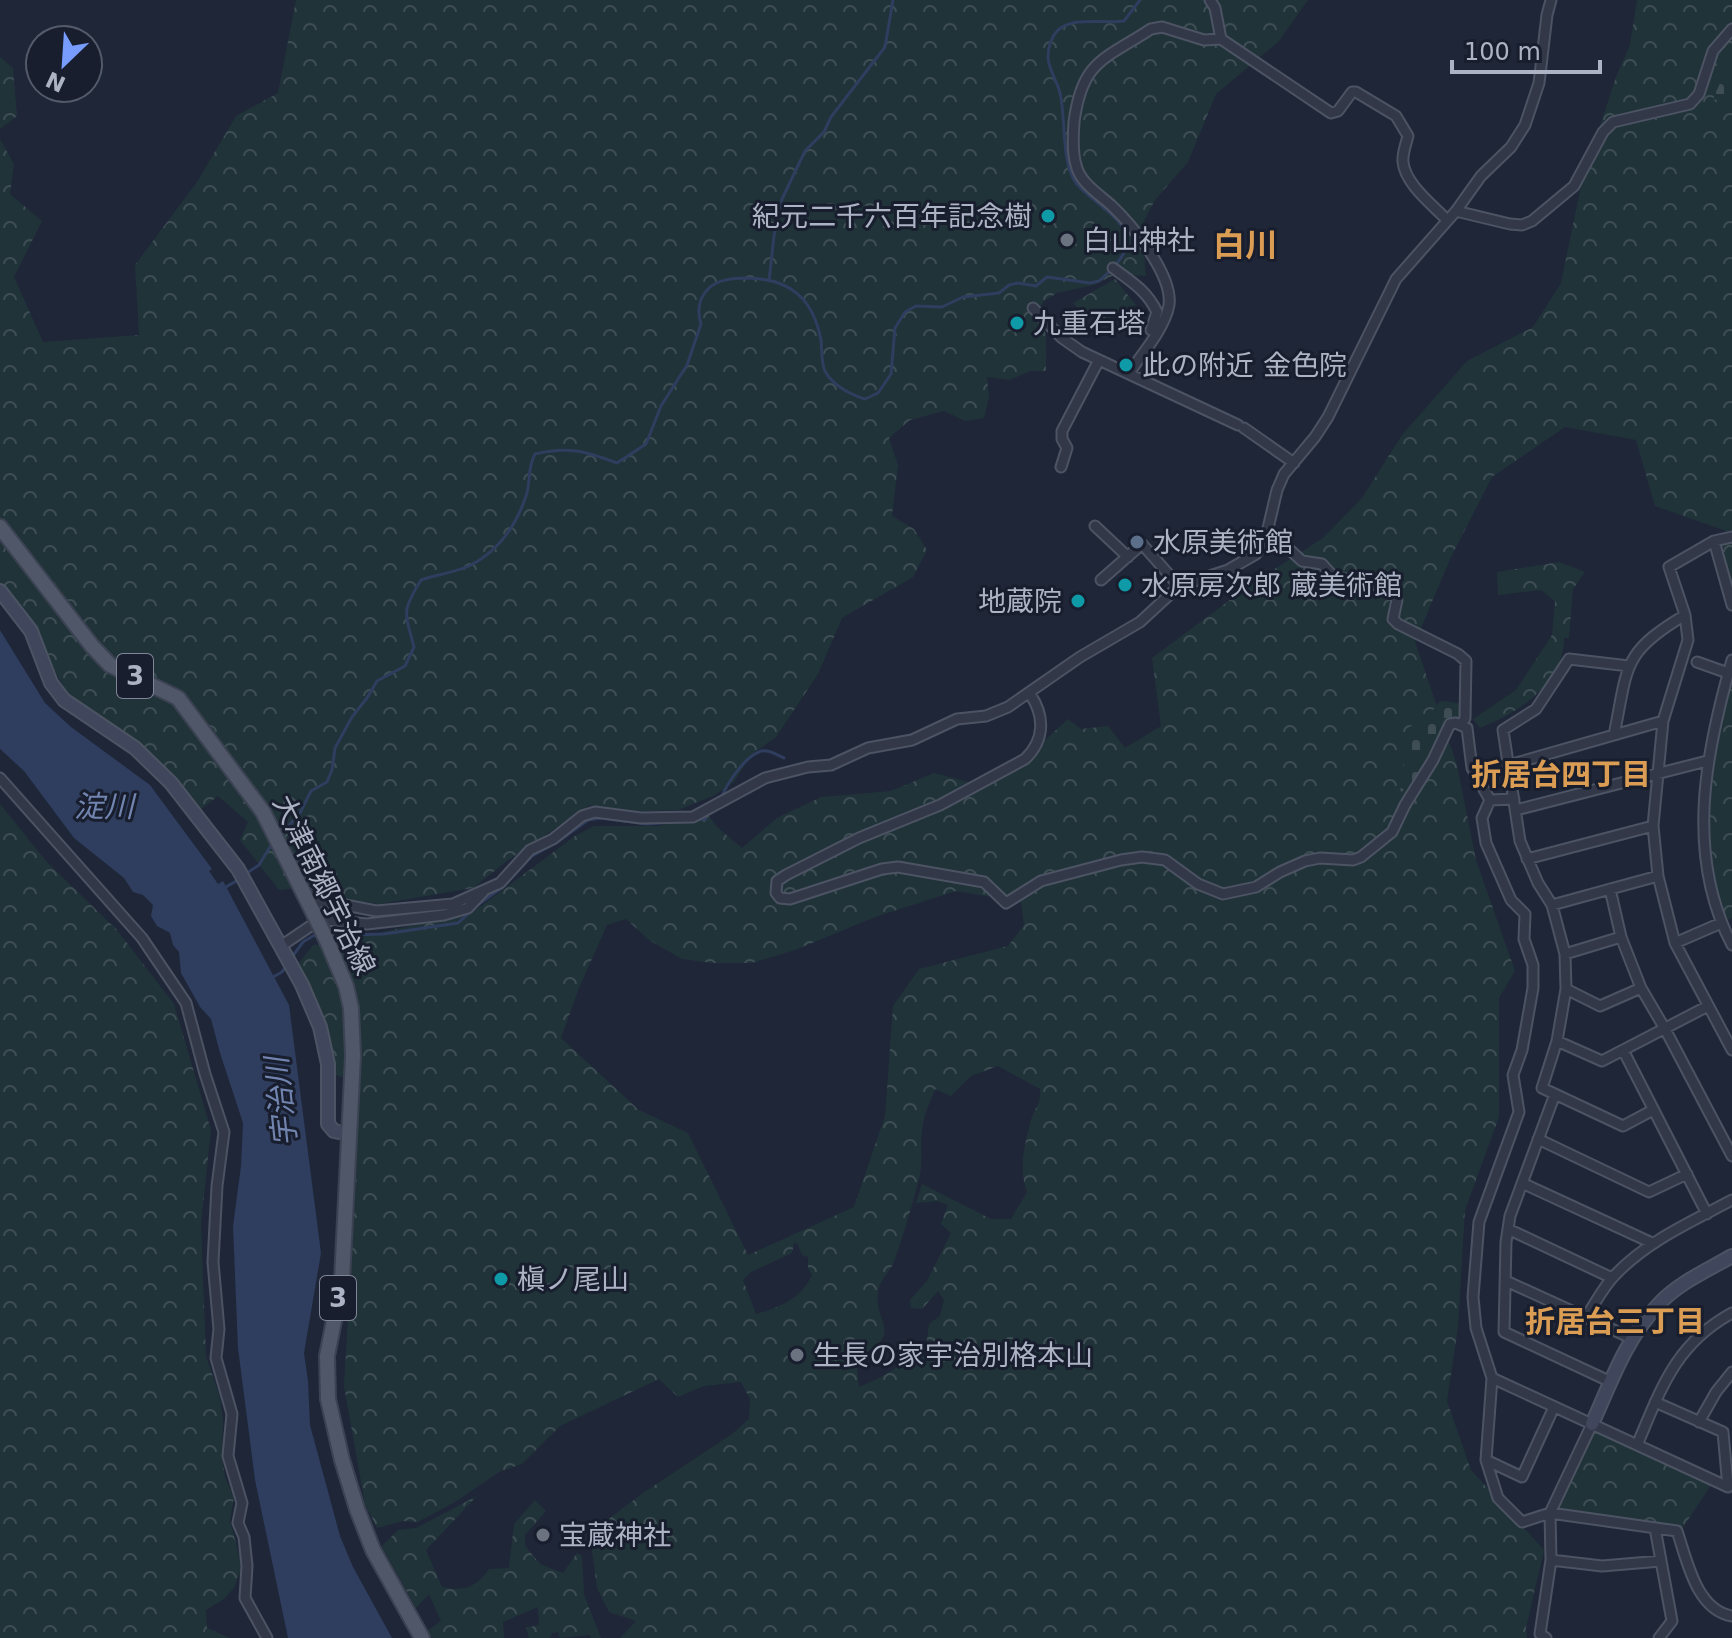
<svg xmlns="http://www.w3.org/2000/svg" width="1732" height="1638" viewBox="0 0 1732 1638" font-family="'DejaVu Sans','Noto Sans JP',sans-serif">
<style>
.forest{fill:url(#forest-crowns);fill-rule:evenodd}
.cemetery{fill:url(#cemetery-stones)}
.water{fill:#2f3d5e}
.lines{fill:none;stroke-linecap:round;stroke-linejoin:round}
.stream{stroke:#2f3d5e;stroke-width:3}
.street-casing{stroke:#4c5363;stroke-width:13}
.secondary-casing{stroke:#4c5363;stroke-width:16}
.primary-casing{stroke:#3b4252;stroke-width:18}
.street{stroke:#323848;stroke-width:9}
.secondary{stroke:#40475c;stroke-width:12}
.primary{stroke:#505769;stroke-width:14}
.primary-bridge-casing{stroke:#3b4252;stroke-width:18;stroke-linecap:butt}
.primary-bridge{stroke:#505769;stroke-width:14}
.culture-dot{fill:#0f9aa8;stroke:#181e2d;stroke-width:3}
.worship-dot{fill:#6b7280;stroke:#181e2d;stroke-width:3}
.service-dot{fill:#5c6f8a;stroke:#181e2d;stroke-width:3}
.labels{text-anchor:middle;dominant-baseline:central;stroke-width:6;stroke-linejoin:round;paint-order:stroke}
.shield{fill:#181e2d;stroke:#808697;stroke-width:2}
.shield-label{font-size:26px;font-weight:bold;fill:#acb3c5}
.poi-label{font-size:28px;fill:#acb3c5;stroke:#181e2d;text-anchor:start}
.street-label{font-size:28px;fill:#acb3c5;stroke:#181e2d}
.neighbourhood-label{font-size:30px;font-weight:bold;fill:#da9d53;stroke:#181e2d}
.water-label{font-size:30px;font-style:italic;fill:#7285b0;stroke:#181e2d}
.quarter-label{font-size:32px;font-weight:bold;fill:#da9d53;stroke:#181e2d}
</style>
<defs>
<pattern id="forest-crowns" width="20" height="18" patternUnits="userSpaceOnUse" patternTransform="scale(2)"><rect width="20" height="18" fill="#203339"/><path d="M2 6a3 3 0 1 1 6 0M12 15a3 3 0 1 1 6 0" fill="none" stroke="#3e4e54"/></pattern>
<pattern id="cemetery-stones" width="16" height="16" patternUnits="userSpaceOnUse" patternTransform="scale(2)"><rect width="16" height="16" fill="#203339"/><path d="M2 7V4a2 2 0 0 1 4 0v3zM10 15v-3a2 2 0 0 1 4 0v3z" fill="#3e4e54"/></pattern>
</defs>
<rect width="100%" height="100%" fill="#1e2638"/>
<!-- forest -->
<path class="forest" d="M296 0H1308L1279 41 1216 94 1188 162 1155 200 1136 236 1144 254 1146 276 1116 274 1094 285 1057 293 1044 301 1039 309C1048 329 1046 349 1046 371H1031L1009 380 987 377 989 397 984 418 965 421 944 411 910 420 889 438 898 465 892 516 914 529 927 550 913 577 842 618 818 674 776 737 751 755 734 782 715 795 678 810 627 812 590 805 507 861 473 888 379 904 320 896 305 887 279 890 240 840 248 822 218 796 200 810 68 694 21 614 0 588V139L14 164 10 194 42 221 14 277 43 342 139 335 135 265 197 182 236 116 278 93Z
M1637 0H1732V605L1714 541 1729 532 1655 506 1636 440 1565 427 1492 477 1451 557 1415 642 1457 765 1476 860 1515 971 1499 998V1117L1465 1210 1458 1327 1447 1401 1471 1470 1544 1550 1526 1628 1527 1638H620L636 1621 609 1612 597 1588 591 1544 610 1518 643 1493 732 1434 749 1419 750 1399 741 1382 704 1386 678 1397 659 1379 560 1426 522 1464 499 1472 455 1502 418 1522 403 1521 377 1528 365 1504 344 1386 356 1184 358 1083 336 1075 325 1020 299 963 313 945 338 942 473 912 575 836 594 826H658L708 815 717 827 742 848 777 818 821 797 891 791 934 773 984 786 1031 760 1042 743 1068 719 1081 729 1108 726 1125 748 1161 726 1152 658 1250 585 1323 538 1362 498 1402 435 1467 361 1533 327 1561 283 1582 181 1616 77 1630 45ZM956 891 1021 902 1024 925 1008 946 919 969 893 1006 885 1116 854 1207 748 1255 688 1133 639 1110 561 1038 579 988 607 925 626 919 649 940 682 959 712 963H752L795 950 875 917ZM998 1066 1040 1089C1041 1105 1035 1107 1031 1120 1025 1143 1018 1170 1027 1192L1011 1219H991L922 1184 916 1203 937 1201 948 1205 941 1224 951 1233 927 1281 910 1300 911 1308 922 1309 938 1291 944 1300 940 1316 929 1324 926 1347C904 1363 885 1377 859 1387L857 1367 861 1355C907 1332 870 1321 879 1288 881 1279 890 1271 894 1262 903 1235 912 1207 919 1179 924 1161 919 1142 923 1124 925 1112 931 1100 935 1089L951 1096 971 1076ZM794 1243H797L802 1255 808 1257V1268L812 1275C801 1299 780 1307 756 1314L743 1280 751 1272 792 1253Z
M0 57 13 68 17 116 0 129Z
M1115 279 1136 305 1103 321 1090 312 1082 313 1073 303Z
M1559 562 1585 572 1573 589 1569 638H1564C1564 684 1518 713 1480 728L1473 719 1516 690 1552 635 1555 601 1541 590 1498 595 1497 572Z
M1732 660V918L1721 923 1702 848 1707 761Z
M0 804 47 862 117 930 174 1004 211 1130 201 1224 206 1356 220 1397 223 1420 222 1458 225 1477 234 1497 230 1520 242 1567 234 1588 224 1599 206 1610 207 1628 230 1638H0Z
M1598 1430 1713 1482 1682 1529 1555 1511 1593 1432Z
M477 1496 426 1550 442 1587C463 1592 477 1587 489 1569L509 1568 514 1524 535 1500 546 1511 525 1535V1546L540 1564 563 1573 577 1553 582 1556 584 1595 601 1638H591L590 1635 560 1638 558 1632 552 1633 550 1638H529L526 1628 539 1625 538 1607 503 1622 504 1638H432L427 1631 441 1621 429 1594 416 1608 382 1546 398 1530 416 1528Z"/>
<!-- cemetery -->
<path class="cemetery" d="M1732 56V103L1713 99Z
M1445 701 1462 704 1461 719H1447L1412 786 1401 792 1399 782 1408 748 1409 727 1426 719 1439 702Z"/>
<!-- water -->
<path class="water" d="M0 630 45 703 71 727 150 785 212 869 209 871 218 884 223 881 289 1005 321 1253 304 1353 308 1381 310 1425 340 1536 353 1567 392 1638H288L255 1480 238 1348 233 1226 241 1166 243 1123 220 1053 211 1019 200 1007 181 973 179 952 173 945 170 933 157 926 151 916 153 905 143 895 133 892 124 878 74 838 24 771 0 749Z"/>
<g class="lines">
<!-- stream -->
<path class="stream" d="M769 281 774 236 782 199 805 151 824 132 831 117 885 47 893 0
M722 796C728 782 745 757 759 752 767 748 777 755 784 758
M281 834 300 813 311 791 327 782 332 770 335 748 352 717 367 698 377 681 405 666 414 647C405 612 401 612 421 580 436 575 456 572 469 566 499 551 516 526 526 496 531 482 527 468 535 454 568 446 585 451 617 463L646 444 661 406 687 365 701 324C697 311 698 300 707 290 717 279 734 278 748 278 790 279 813 298 821 340 822 349 821 363 825 371 832 385 851 395 865 399L878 393 891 374 895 328 905 312 916 306 942 307 963 297 999 293 1009 285 1018 283 1036 286 1047 277 1090 283 1099 281C1109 272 1127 256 1127 242 1128 219 1089 200 1076 183 1061 162 1066 118 1060 93 1057 81 1049 70 1048 58 1048 48 1051 37 1058 30 1074 16 1105 24 1124 21L1140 0
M244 875 259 865 273 842
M224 888 238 880
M330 932 350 935 384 934 458 923 479 904 504 886 532 856 556 843 588 820 601 818 647 824 706 819
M292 957 303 942 318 933
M273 977 282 972 288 964"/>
<!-- street casing -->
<g class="street-casing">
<path id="street" d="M1221 39 1331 113 1338 111 1352 92H1356L1396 116 1408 136C1406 144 1402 154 1403 162 1405 184 1433 205 1447 220
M1456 211 1510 224 1522 225 1532 221 1574 186 1603 132 1613 122 1690 104 1699 94 1713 51 1732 29
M1113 268C1132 282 1147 291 1157 312L1151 330
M1033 308 1062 338 1082 352 1238 425
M1129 373C1142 354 1165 328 1169 305 1173 275 1132 225 1112 206 1099 194 1080 183 1076 165 1072 152 1073 136 1074 122 1082 61 1103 60 1151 29L1162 27 1204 40 1221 39 1215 8 1210 0
M1244 428 1294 463
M1061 467 1067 448 1062 439V431L1099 360
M1095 526 1128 557
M1267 534 1278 539 1302 561 1322 564 1332 575 1364 584 1383 585 1394 590 1397 600 1393 619 1398 624 1458 654 1466 661 1465 718 1462 724
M1732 537 1714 541 1669 567 1685 615 1688 640 1663 721 1653 826 1658 876 1675 943 1732 1050
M1714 541 1732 605
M1101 580 1142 544 1179 586
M1732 660C1705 754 1685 855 1732 945
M1697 662 1728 673
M1629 666 1569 659 1536 709 1503 730 1520 841 1538 883 1552 905 1565 954 1566 989 1557 1041 1542 1088 1623 1126 1653 1110
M1030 694C1045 716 1045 740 1025 759L940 805 859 838 786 875 777 881 776 893 780 898 790 899 882 869 898 867 984 882 1006 903 1041 881 1121 860 1142 857 1165 860 1198 884 1223 894 1256 887 1280 872 1305 861 1320 858 1353 860 1361 857 1392 832 1405 805 1433 760 1450 724 1456 723 1467 728 1472 768 1490 800 1482 818 1486 843 1511 900 1525 914 1524 939 1533 965V988L1522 1050 1513 1075 1519 1112 1479 1222 1473 1297 1476 1328 1492 1378 1486 1460 1522 1477 1554 1407
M1614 735C1628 667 1621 653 1685 615
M1509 765 1663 721
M0 778 142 938 186 1003 205 1074 224 1132 217 1186 213 1262 219 1329 216 1358 232 1414 228 1456 242 1503 238 1523 244 1537 247 1566 245 1598 267 1638
M1490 800 1514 799
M1516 810 1707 761
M1527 859 1653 826
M1610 889 1621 937 1641 988 1665 1029 1732 1156
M309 904 325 901 376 911 453 904 500 883 530 850 553 839 582 816 595 812 641 818 693 817 765 778 808 767 831 765 868 748 912 740 957 719 986 716 1008 707 1080 657 1140 622 1179 586 1228 570 1256 554 1265 541 1277 490 1284 474 1315 437 1328 417 1396 279 1456 211 1481 176 1511 147 1525 125 1539 83 1547 15 1551 0
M1552 905 1658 876
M1675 943 1721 923
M281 946 315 923 326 920 367 924 444 915 468 908 484 891
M1565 954 1621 937
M1566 989 1600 1006 1641 988
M1557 1041 1602 1061 1708 1006
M1623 1050 1707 1214
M1555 1094 1510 1216 1506 1242 1504 1332 1611 1382
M1538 1139 1649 1192 1687 1174
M1522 1183 1652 1243
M1508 1229 1612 1278
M1506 1281 1631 1338
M1586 1317C1595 1304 1603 1287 1615 1275 1647 1241 1691 1222 1732 1200
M1492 1378 1728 1487
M1655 1402 1723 1432 1728 1487
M1699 1422 1716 1392 1732 1372
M1637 1445C1661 1389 1675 1344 1732 1313
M1486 1460 1498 1498 1522 1522 1550 1513 1677 1531C1687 1560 1696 1610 1732 1616
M1655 1528 1672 1621 1659 1638
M1551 1560 1602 1566 1661 1561
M1546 1638 1540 1634 1551 1560 1550 1513 1592 1424"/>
</g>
<!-- secondary casing -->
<g class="secondary-casing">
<path id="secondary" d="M0 591 31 631 51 683 64 700 135 748 171 783 238 869 302 985 320 1027 328 1064V1124L334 1131 349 1134
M1592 1424C1611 1382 1626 1338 1659 1304 1678 1283 1708 1270 1732 1256"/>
</g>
<!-- primary casing -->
<g class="primary-casing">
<path id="primary" d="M0 527 92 646 110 665 178 698 263 812 314 914
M328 943 346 986 351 1008 353 1056 342 1280 327 1356 328 1399 342 1460 357 1509 373 1550 422 1638"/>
</g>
<!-- street -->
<use href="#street" class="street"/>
<!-- secondary -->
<use href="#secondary" class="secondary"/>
<!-- primary -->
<use href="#primary" class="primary"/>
<!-- primary-bridge casing -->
<g class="primary-bridge-casing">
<path id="primary-bridge" d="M314 914 328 943"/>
</g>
<!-- primary-bridge -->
<use href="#primary-bridge" class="primary-bridge"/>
</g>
<!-- markers -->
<g class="culture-dot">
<circle cx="1048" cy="216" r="8"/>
<circle cx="1017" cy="323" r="8"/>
<circle cx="1126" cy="365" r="8"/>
<circle cx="1125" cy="585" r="8"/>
<circle cx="1078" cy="601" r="8"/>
<circle cx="501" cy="1279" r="8"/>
</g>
<g class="worship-dot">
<circle cx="1067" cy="240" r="8"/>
<circle cx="797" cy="1355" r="8"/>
<circle cx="543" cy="1535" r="8"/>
</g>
<circle class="service-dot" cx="1137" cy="542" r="8"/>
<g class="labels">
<!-- shield labels -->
<g class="shield">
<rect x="117" y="654" width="36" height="44" rx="6"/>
<rect x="320" y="1276" width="36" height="44" rx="6"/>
</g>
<g class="shield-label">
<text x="135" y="676">3</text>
<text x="338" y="1298">3</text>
</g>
<!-- poi labels -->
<g class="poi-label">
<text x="1032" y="216" text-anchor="end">紀元二千六百年記念樹</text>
<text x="1083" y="240">白山神社</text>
<text x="1033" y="323">九重石塔</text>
<text x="1142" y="365">此の附近 金色院</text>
<text x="1153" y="542">水原美術館</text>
<text x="1141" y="585">水原房次郎 蔵美術館</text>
<text x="1062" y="601" text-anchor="end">地蔵院</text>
<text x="517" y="1279">槇ノ尾山</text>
<text x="813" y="1355">生長の家宇治別格本山</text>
<text x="559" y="1535">宝蔵神社</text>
</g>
<!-- street labels -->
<g class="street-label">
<text transform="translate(324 885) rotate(64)">大津南郷宇治線</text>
</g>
<!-- neighbourhood labels -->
<g class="neighbourhood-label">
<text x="1561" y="774">折居台四丁目</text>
<text x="1615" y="1321">折居台三丁目</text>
</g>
<!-- water labels -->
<g class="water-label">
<text x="104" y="806">淀川</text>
<text transform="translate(281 1102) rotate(-96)">宇治川</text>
</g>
<!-- quarter labels -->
<g class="quarter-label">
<text x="1245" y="245">白川</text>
</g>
</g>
<!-- north arrow -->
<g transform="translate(64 64) rotate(205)"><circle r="38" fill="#181e2d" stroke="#535a6a" stroke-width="2"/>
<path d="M0-6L14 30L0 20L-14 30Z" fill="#789cfe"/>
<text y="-12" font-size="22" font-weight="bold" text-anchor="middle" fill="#acb3c5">N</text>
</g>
<!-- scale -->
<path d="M1452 60v12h148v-12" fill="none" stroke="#acb3c5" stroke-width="4"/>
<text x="1464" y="60" font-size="24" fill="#acb3c5" stroke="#181e2d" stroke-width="6" paint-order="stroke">100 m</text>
</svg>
